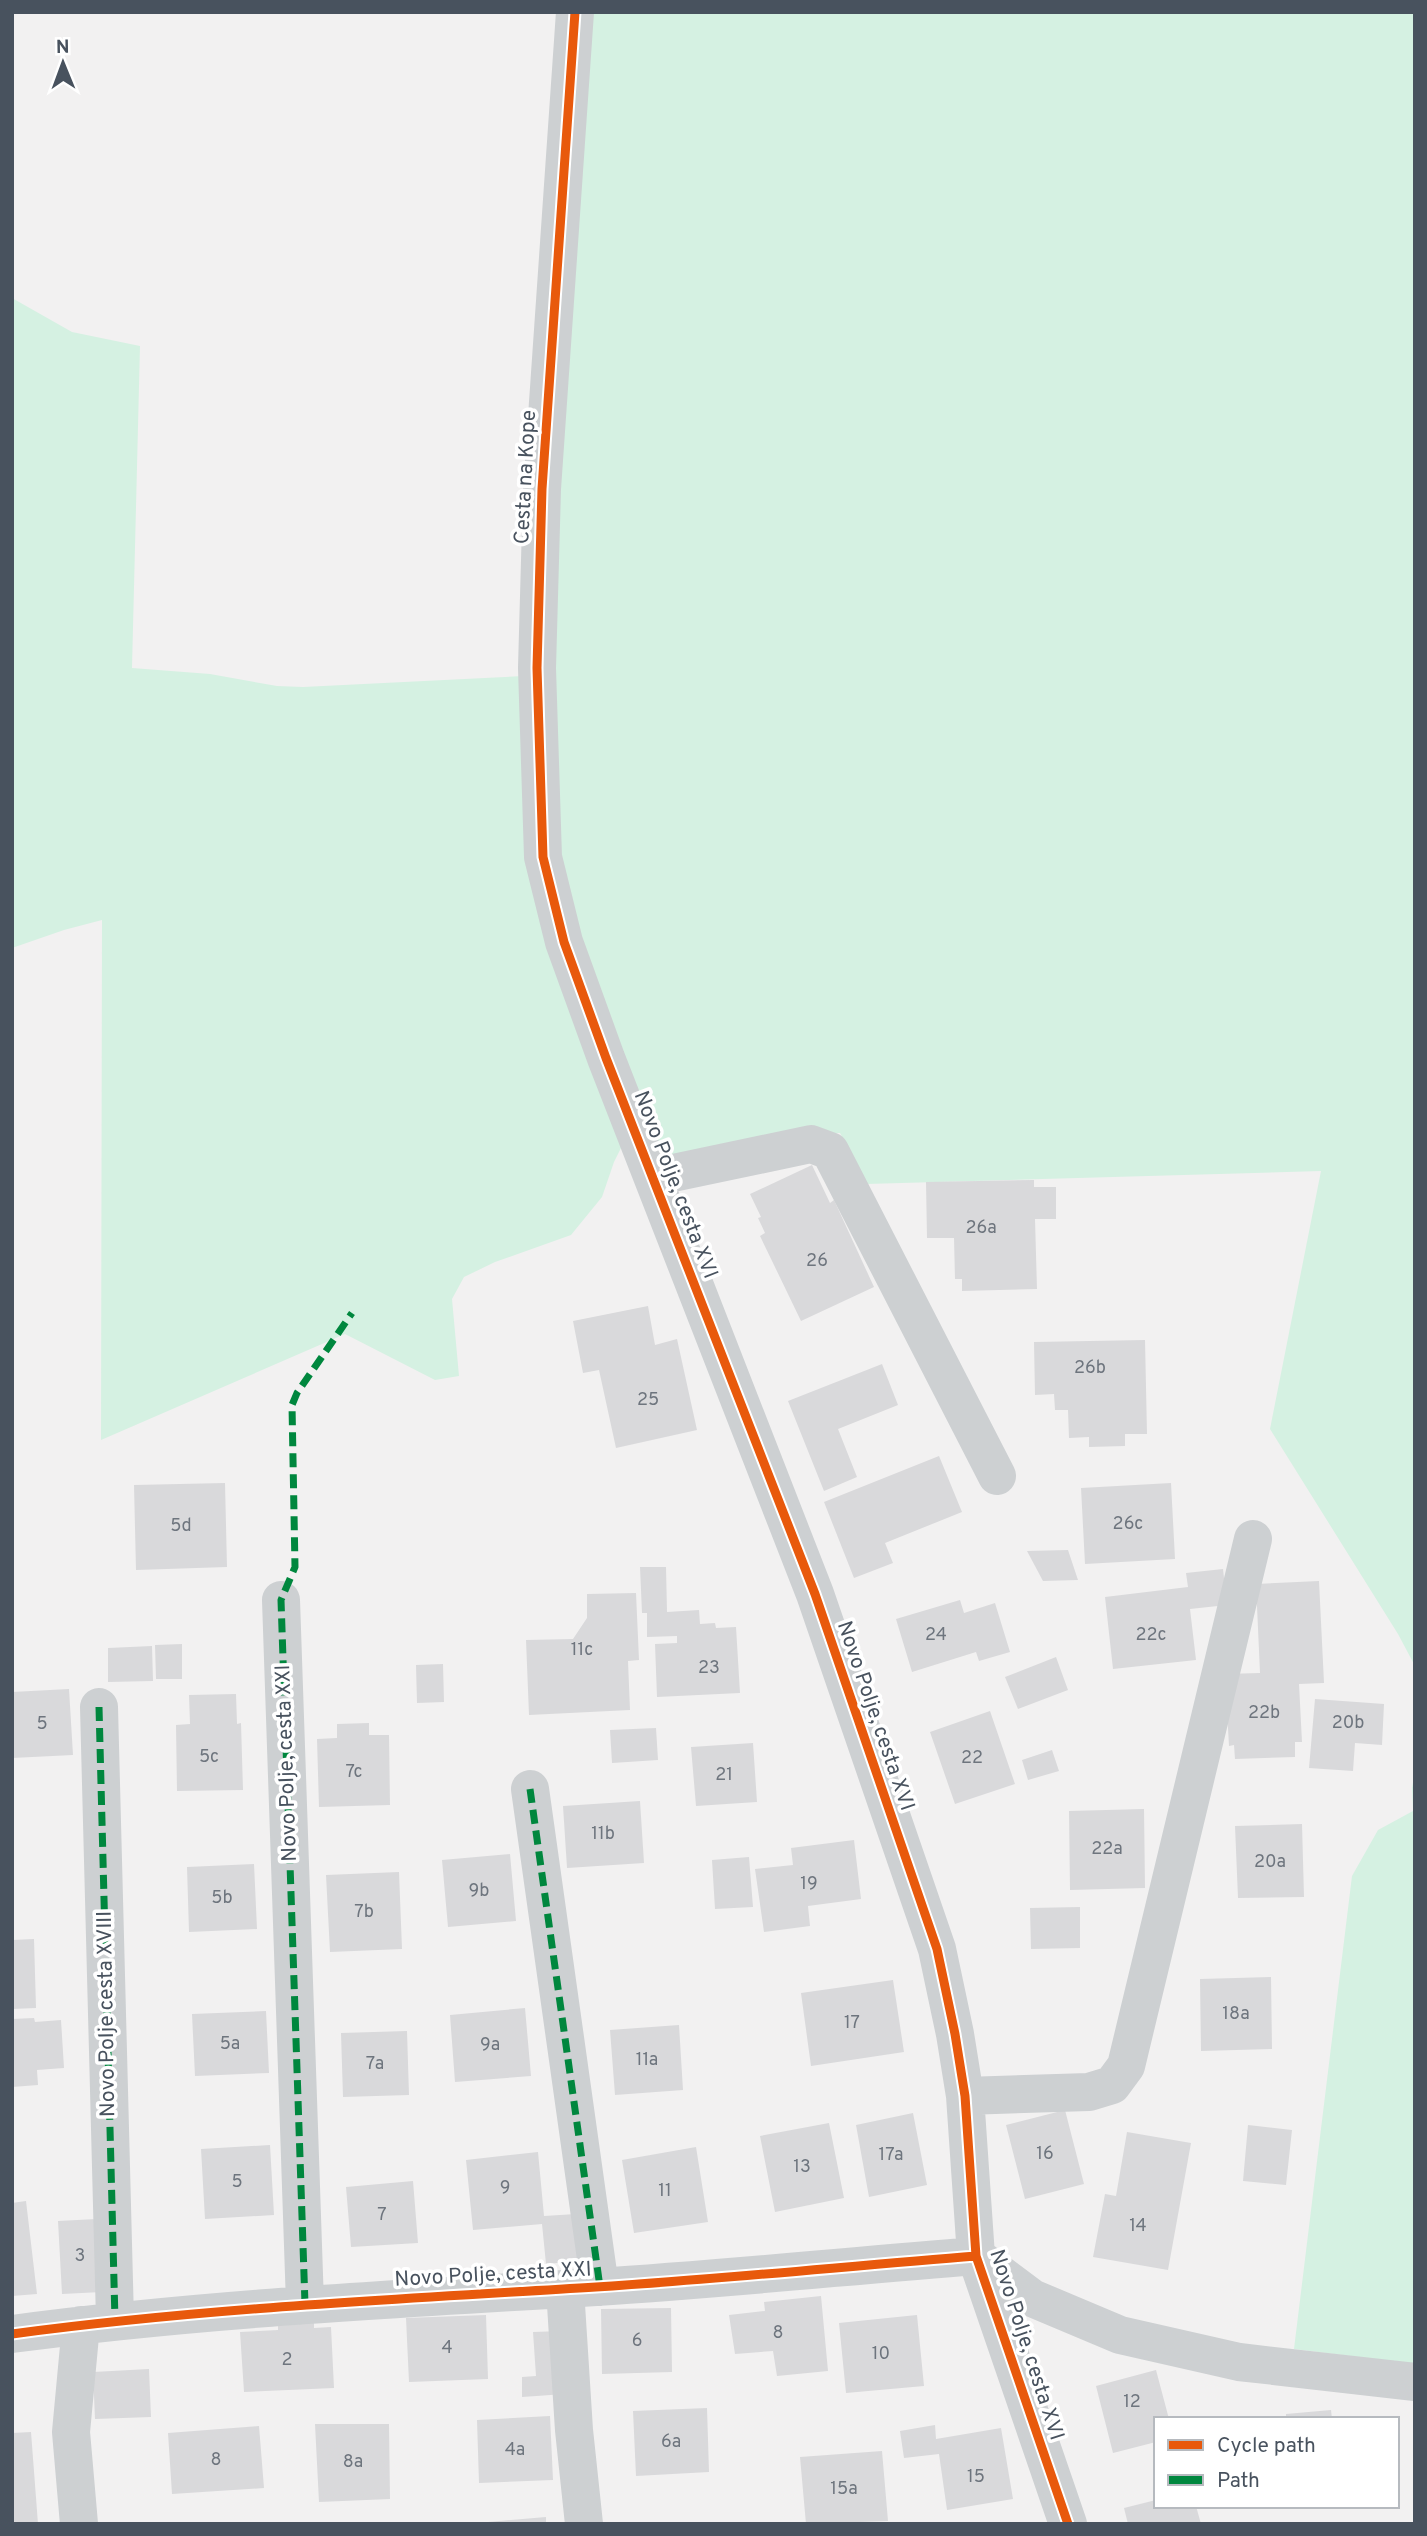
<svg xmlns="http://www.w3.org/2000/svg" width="1427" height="2536" viewBox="0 0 1427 2536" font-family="Overpass,sans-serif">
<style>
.green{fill:#d5f1e2}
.building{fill:#d9d9db}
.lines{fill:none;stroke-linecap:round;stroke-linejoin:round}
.minor{stroke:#cdd0d2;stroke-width:38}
.quiet{stroke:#00873e;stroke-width:7;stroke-dasharray:14 7;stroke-linecap:butt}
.cycleway-casing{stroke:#fff;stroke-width:13}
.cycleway{stroke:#e8590c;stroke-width:9}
.labels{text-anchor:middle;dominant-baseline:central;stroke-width:7;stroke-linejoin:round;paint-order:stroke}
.number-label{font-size:18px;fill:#6e757e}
.street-label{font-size:21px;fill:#48525e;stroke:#fff}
</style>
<rect width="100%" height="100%" fill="#f2f1f1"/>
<!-- green -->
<path class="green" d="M587 12H1415V1666L1398 1634 1270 1429 1321 1171 866 1184 840 1133 794 1135 676 1160 654 1148 557 870 549 647Z
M12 298 72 332 140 346 132 668 210 674 277 686 303 687 524 676 531 844 626 1138 614 1162 602 1197 571 1235 495 1262 464 1277 452 1299 459 1376 435 1380 345 1334 101 1440 102 920 64 930 12 948Z
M1415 1771V2364L1294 2349 1352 1876 1378 1830 1413 1811 1412 1788Z"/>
<!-- building -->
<path class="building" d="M812 1165 830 1203 834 1200 874 1287 801 1321 760 1236 765 1233 758 1218 761 1217 750 1194Z
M1034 1180V1187H1056V1219H1035L1037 1289 962 1291V1279H955L954 1238H927L926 1182Z
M648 1306 655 1345 677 1339 697 1430 616 1448 599 1370 583 1373 573 1321Z
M1145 1340 1147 1434H1125V1446L1089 1447V1437L1069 1438 1068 1410H1055L1054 1394 1035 1395 1034 1342Z
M882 1364 898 1405 838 1429 857 1477 824 1491 788 1401Z
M939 1456 962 1512 885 1543 893 1563 854 1578 824 1502Z
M225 1483 227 1567 136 1570 134 1485Z
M1171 1483 1175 1559 1085 1564 1081 1488Z
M1068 1550 1078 1580 1043 1581 1027 1551Z
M640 1567H666L667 1612 699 1610 700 1624 715 1623 716 1628 736 1627 740 1693 657 1697 655 1644 677 1643V1636L647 1637V1613H642Z
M1223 1569 1227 1605 1190 1609 1196 1660 1113 1669 1105 1597 1188 1587 1186 1573Z
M1319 1581 1324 1683 1299 1684 1302 1742H1295V1757L1235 1759 1234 1745 1229 1746 1225 1674 1260 1673 1256 1584Z
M636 1593 639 1660 628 1661 630 1710 529 1715 526 1640 573 1639 587 1618V1594Z
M960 1600 964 1613 995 1603 1010 1652 979 1661 976 1652 912 1672 896 1619Z
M182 1644V1679H156L155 1645Z
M152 1646 153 1681 108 1682V1648Z
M1056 1657 1068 1690 1018 1709 1005 1677Z
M443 1664 444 1702 417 1703 416 1665Z
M69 1689 73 1755 12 1758V1692Z
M236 1694 237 1724 241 1723 243 1790 177 1791 176 1725 190 1724 189 1695Z
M1315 1699 1384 1704 1382 1745 1355 1743 1353 1771 1309 1768Z
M990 1711 1015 1784 955 1804 930 1732Z
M369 1723V1735H389L390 1805 319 1807 317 1739 337 1738V1724Z
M656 1728 658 1760 612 1763 610 1730Z
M753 1743 757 1802 696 1806 691 1747Z
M1052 1750 1059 1771 1028 1780 1022 1760Z
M640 1801 644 1863 567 1868 563 1806Z
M1144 1809 1145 1888 1070 1890 1069 1811Z
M1302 1824 1304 1897 1238 1898 1235 1826Z
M854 1840 861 1899 808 1906 810 1926 764 1932 755 1869 793 1865 791 1848Z
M510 1854 516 1921 448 1927 442 1860Z
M749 1857 753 1907 715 1909 712 1860Z
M254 1864 257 1929 189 1932 187 1867Z
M399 1872 402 1949 330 1952 326 1875Z
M1080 1907V1948L1031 1949 1030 1908Z
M34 1939 36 2008 12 2009V1940Z
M1271 1977 1272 2049 1201 2051 1200 1979Z
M893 1980 904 2052 811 2066 801 1993Z
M525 2008 531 2076 455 2082 450 2015Z
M266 2011 269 2073 195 2076 192 2014Z
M34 2018 35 2022 61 2020 64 2068 37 2070 38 2085 12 2087V2019Z
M679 2025 683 2090 615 2095 610 2030Z
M407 2031 409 2095 343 2097 341 2033Z
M1065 2110 1084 2184 1025 2199 1006 2125Z
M913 2113 927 2185 869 2197 856 2125Z
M829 2123 844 2198 775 2212 760 2136Z
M1248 2125 1292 2130 1286 2185 1243 2181Z
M1127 2132 1191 2143 1168 2270 1093 2257 1105 2194 1116 2196Z
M270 2145 274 2215 205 2219 201 2149Z
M696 2147 708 2222 634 2233 622 2160Z
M538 2152 544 2216 576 2214 580 2261 546 2264 542 2224 473 2230 466 2160Z
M413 2181 418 2243 351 2247 346 2187Z
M26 2201 37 2294 12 2296V2203Z
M97 2219 101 2292 62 2294 58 2221Z
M821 2296 828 2371 777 2376 773 2351 735 2354 729 2315 765 2311 764 2302Z
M671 2308 672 2372 602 2374 601 2309Z
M486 2315 488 2379 409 2382 406 2318Z
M917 2315 924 2386 846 2393 839 2323Z
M314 2319V2328L331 2327 334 2388 244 2392 240 2332 278 2330V2320Z
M562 2331 565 2394 522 2397V2377L536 2376 533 2332Z
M149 2369 151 2417 95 2419 93 2372Z
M1156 2370 1169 2419H1156V2442L1113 2453 1096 2386Z
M707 2408 709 2472 636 2476 633 2411Z
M1331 2410 1332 2419H1286V2414Z
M550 2416 553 2480 479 2483 477 2420Z
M315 2424H389L390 2499 319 2502Z
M935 2425 936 2439 1001 2428 1013 2499 947 2510 939 2454 904 2458 900 2431Z
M259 2426 264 2488 172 2494 168 2433Z
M31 2432 38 2524H12V2433Z
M882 2451 888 2521 806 2524 800 2457Z
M1156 2500V2506H1196L1201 2524H1128L1124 2508Z
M546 2517V2524H488V2522Z"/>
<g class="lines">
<!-- minor -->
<path class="minor" d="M575 12 542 489 537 668 543 857 564 942 606 1058 815 1594 937 1949 955 2034 965 2096 976 2256 1068 2524
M654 1177 811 1144 830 1151 997 1476
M281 1600 305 2304
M99 1707 115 2320
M530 1789 600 2287
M965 2096 1089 2092 1112 2085 1126 2066 1253 1539
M976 2256 1032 2298 1120 2335 1239 2362 1415 2382
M565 2289 574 2430 584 2524
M12 2334C206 2308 401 2299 596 2287 723 2279 849 2266 976 2256
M79 2524 71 2432 81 2325"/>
<!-- quiet -->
<path class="quiet" d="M99 1707 115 2320
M530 1789 600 2287
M305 2304 281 1600 295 1567 292 1405 297 1393 352 1313"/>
<!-- cycleway casing -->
<g class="cycleway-casing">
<path id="cycleway" d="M575 12 542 489 537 668 543 857 564 942 606 1058 815 1594 937 1949 955 2034 965 2096 976 2256 1068 2524
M12 2334C206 2308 401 2299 596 2287 723 2279 849 2266 976 2256"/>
</g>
<!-- cycleway -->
<use href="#cycleway" class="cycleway"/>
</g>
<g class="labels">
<!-- number labels -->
<g class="number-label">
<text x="981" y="1228">26a</text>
<text x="817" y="1261">26</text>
<text x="1090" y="1368">26b</text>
<text x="648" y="1400">25</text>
<text x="1128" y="1524">26c</text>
<text x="181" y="1526">5d</text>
<text x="936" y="1635">24</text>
<text x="1151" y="1635">22c</text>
<text x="582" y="1650">11c</text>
<text x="709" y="1668">23</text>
<text x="1264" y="1713">22b</text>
<text x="1348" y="1723">20b</text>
<text x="42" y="1724">5</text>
<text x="209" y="1757">5c</text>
<text x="972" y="1758">22</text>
<text x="354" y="1772">7c</text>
<text x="724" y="1775">21</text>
<text x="603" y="1834">11b</text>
<text x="1107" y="1849">22a</text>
<text x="1270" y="1862">20a</text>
<text x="809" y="1884">19</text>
<text x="479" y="1891">9b</text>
<text x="222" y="1898">5b</text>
<text x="364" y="1912">7b</text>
<text x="1236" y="2014">18a</text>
<text x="852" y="2023">17</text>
<text x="230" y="2044">5a</text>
<text x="490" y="2045">9a</text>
<text x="647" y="2060">11a</text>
<text x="375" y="2064">7a</text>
<text x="1045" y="2154">16</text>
<text x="891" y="2155">17a</text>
<text x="802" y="2167">13</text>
<text x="237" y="2182">5</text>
<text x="505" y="2188">9</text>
<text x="665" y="2191">11</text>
<text x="382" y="2215">7</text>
<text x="1138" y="2226">14</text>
<text x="80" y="2256">3</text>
<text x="778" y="2333">8</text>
<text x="637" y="2341">6</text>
<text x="447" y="2348">4</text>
<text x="881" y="2354">10</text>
<text x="287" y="2360">2</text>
<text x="1132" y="2402">12</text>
<text x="671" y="2442">6a</text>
<text x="515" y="2450">4a</text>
<text x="216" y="2460">8</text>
<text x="353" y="2462">8a</text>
<text x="976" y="2477">15</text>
<text x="844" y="2489">15a</text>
</g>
<!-- street labels -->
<g class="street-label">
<text transform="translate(526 477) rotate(-87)">Cesta na Kope</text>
<text transform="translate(675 1185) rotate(69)">Novo Polje, cesta XVI</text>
<text transform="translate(875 1716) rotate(71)">Novo Polje, cesta XVI</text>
<text transform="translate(287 1763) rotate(-92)">Novo Polje, cesta XXI</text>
<text transform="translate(107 2014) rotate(-91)">Novo Polje cesta XVIII</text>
<text transform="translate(493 2275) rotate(-3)">Novo Polje, cesta XXI</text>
<text transform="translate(1026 2345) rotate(72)">Novo Polje, cesta XVI</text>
</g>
</g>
<!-- border -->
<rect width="1427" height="2536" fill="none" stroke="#48525e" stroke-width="28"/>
<!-- legend -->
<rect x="1154" y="2417" width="245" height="91" fill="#ffffff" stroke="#b6babf" stroke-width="2"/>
<rect x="1168" y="2440" width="35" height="10" fill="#e8590c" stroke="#b6babf" stroke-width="2"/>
<text x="1217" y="2452" font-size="21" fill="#48525e">Cycle path</text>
<rect x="1168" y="2475" width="35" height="10" fill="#00873e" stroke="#b6babf" stroke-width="2"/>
<text x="1217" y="2487" font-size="21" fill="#48525e">Path</text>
<!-- north arrow -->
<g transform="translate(63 63) rotate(359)" stroke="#ffffff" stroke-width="5" paint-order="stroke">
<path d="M0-5L12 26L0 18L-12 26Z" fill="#48525e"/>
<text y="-10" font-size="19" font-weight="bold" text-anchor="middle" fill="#48525e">N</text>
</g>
</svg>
